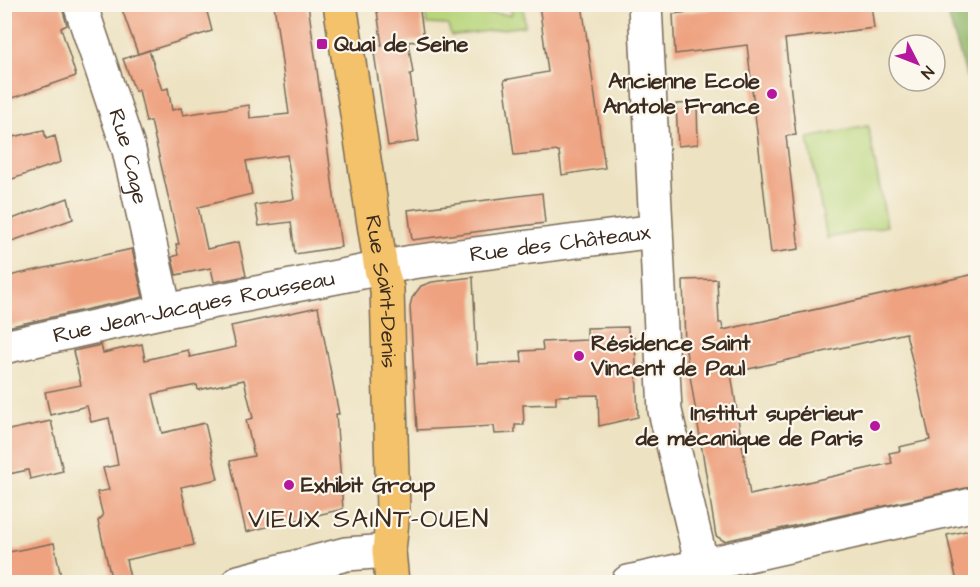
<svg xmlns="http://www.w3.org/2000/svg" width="980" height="587" viewBox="0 0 980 587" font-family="'Architects Daughter',sans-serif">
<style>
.green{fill:#b8d57b;stroke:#7a804c;stroke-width:1.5}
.forest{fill:#92b66b;stroke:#667044;stroke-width:1.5}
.building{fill:#eea280;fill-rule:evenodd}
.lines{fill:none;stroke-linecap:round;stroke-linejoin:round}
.minor-casing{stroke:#796a57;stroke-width:36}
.major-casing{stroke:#796a57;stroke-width:36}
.minor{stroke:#fff;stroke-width:33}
.major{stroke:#f3c26a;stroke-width:33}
.poi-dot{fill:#b5179e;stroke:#fbf7ec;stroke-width:2}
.labels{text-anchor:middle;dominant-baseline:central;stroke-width:4.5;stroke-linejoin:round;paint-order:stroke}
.poi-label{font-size:22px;font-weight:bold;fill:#3b2a1e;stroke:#fbf7ec;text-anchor:start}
.street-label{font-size:22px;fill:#3b2a1e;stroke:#fbf7ec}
.quarter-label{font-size:26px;letter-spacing:1.5px;fill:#3b2a1e;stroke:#fbf7ec}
</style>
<rect width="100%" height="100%" fill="#fbf7ec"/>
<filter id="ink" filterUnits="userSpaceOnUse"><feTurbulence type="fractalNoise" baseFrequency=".0167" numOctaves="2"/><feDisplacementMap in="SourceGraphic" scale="12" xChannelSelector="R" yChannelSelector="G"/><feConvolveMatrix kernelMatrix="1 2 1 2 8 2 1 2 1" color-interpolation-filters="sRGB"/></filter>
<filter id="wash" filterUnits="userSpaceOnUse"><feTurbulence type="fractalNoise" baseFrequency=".008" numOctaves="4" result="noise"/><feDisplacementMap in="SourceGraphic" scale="24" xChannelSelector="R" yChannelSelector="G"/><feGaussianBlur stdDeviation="1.35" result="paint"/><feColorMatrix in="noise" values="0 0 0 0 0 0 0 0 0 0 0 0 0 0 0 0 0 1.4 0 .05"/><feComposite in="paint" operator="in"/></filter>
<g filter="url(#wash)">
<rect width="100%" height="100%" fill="#ede2c1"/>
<!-- green -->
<path class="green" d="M434 5H445L450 9 511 15 512 13 508 5H523L525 26 451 36 448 25 427 24 424 9 434 8Z
M868 126 887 226 827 238 808 138Z
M344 575 355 582H315L342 576Z"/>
<!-- forest -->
<path class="forest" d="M975 8H976L975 104 948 15Z"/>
<g id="blocks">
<!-- building -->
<path class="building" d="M4 4H61L67 25 61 28 76 76 4 101Z
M120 4H205L212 31 138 54Z
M274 4H308L341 247 295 254 291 222 259 226 255 205 294 199 287 155 246 161 252 194 198 207 207 249 239 242 246 276 214 282 211 268 176 275 172 257 178 255 176 244H179L151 121 146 122 139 90 135 91 123 59 149 50 162 90 168 88 172 110 181 108 183 115 249 105 250 118 289 114Z
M376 4H419L424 40 408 42 413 73 410 74 419 141 388 146 373 46 382 45Z
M539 4H582L605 168 562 175 559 151 514 155 504 80 548 72Z
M750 4H871L874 28 785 39 796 135 786 136 799 249 771 253 747 45 675 54 673 14Z
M697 103 698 144 678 146 676 104Z
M44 130 46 139 55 136 61 162 4 182V139Z
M542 193 545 223 412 240 408 210Z
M68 198 73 219 4 244V222Z
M132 249 143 297 7 327 4 317V277Z
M975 274V486L724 541 716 536 685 345 683 280 717 279 719 323H722L723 330ZM906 333 930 440 899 447 900 451 889 453 892 463 750 495 731 373Z
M473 277 477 364 522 362 521 351 543 350 542 342 587 340V328L628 327V333L635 339 638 417 599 426 598 395 556 396V404L523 405 524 425H515V433L495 434 494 426 417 430 410 306 412 298 421 286 432 282Z
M318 307 339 414H336L343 509 246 532 230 461 254 456 246 420 253 418 244 380 198 390 197 385 153 394 162 433 205 423 218 479 181 487 194 545 126 560 131 582H112L98 521 103 516 97 492 109 490 103 468 118 465 109 418 91 422 87 406 50 415 45 392 81 385 73 351 101 345 103 353 142 344 145 360 188 350 190 357 236 347 231 326Z
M51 421 63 471 30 479 28 470 4 475V431Z
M975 529V582H957L947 535Z
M54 543 62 582H4V553Z"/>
</g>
</g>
<g filter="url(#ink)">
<use href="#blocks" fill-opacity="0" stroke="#796a57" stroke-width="1.5"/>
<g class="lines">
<!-- minor casing -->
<g class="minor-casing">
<g id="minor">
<path id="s1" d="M80 4 129 150 165 311"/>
<path d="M645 4 665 411 706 582"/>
<path id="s2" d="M4 347 165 311 412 262 656 231"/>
<path d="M239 582 346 554 389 551"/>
<path d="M628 582 976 504"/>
</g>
</g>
<!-- major casing -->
<g class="major-casing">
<g id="major">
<path id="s3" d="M340 4 381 269 387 289 393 511 389 551 392 582"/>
</g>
</g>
<!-- minor -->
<use href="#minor" class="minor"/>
<!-- major -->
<use href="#major" class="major"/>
</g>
</g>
<!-- markers -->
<g class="poi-dot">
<rect x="316" y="38" width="12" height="12" rx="3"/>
<circle cx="772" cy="94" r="6"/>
<circle cx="579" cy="356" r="6"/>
<circle cx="875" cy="426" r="6"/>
<circle cx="289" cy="485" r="6"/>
</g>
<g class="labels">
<!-- poi labels -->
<g class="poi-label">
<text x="334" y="44">Quai de Seine</text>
<text x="760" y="81" text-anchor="end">Ancienne Ecole<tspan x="760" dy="25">Anatole France</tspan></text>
<text x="591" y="343">Résidence Saint<tspan x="591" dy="25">Vincent de Paul</tspan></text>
<text x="863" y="413" text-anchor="end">Institut supérieur<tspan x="863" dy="25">de mécanique de Paris</tspan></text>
<text x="301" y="485">Exhibit Group</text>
</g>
<!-- street labels -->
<g class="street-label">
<text stroke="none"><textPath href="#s1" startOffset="160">Rue Cage</textPath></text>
<text stroke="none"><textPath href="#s2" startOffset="566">Rue des Châteaux</textPath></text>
<text stroke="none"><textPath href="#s3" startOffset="291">Rue Saint-Denis</textPath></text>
<text stroke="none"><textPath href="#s2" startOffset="194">Rue Jean-Jacques Rousseau</textPath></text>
</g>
<!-- quarter labels -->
<g class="quarter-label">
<text x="369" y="519">VIEUX SAINT-OUEN</text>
</g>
</g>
<!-- margin -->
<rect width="980" height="587" fill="none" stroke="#fbf7ec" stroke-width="24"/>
<!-- north arrow -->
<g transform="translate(917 63) rotate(132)"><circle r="28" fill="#fbf7ec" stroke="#aea59a" stroke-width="1.5"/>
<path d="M0-4.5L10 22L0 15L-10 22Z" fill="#b5179e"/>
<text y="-9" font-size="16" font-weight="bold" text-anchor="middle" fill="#3b2a1e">N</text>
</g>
</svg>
